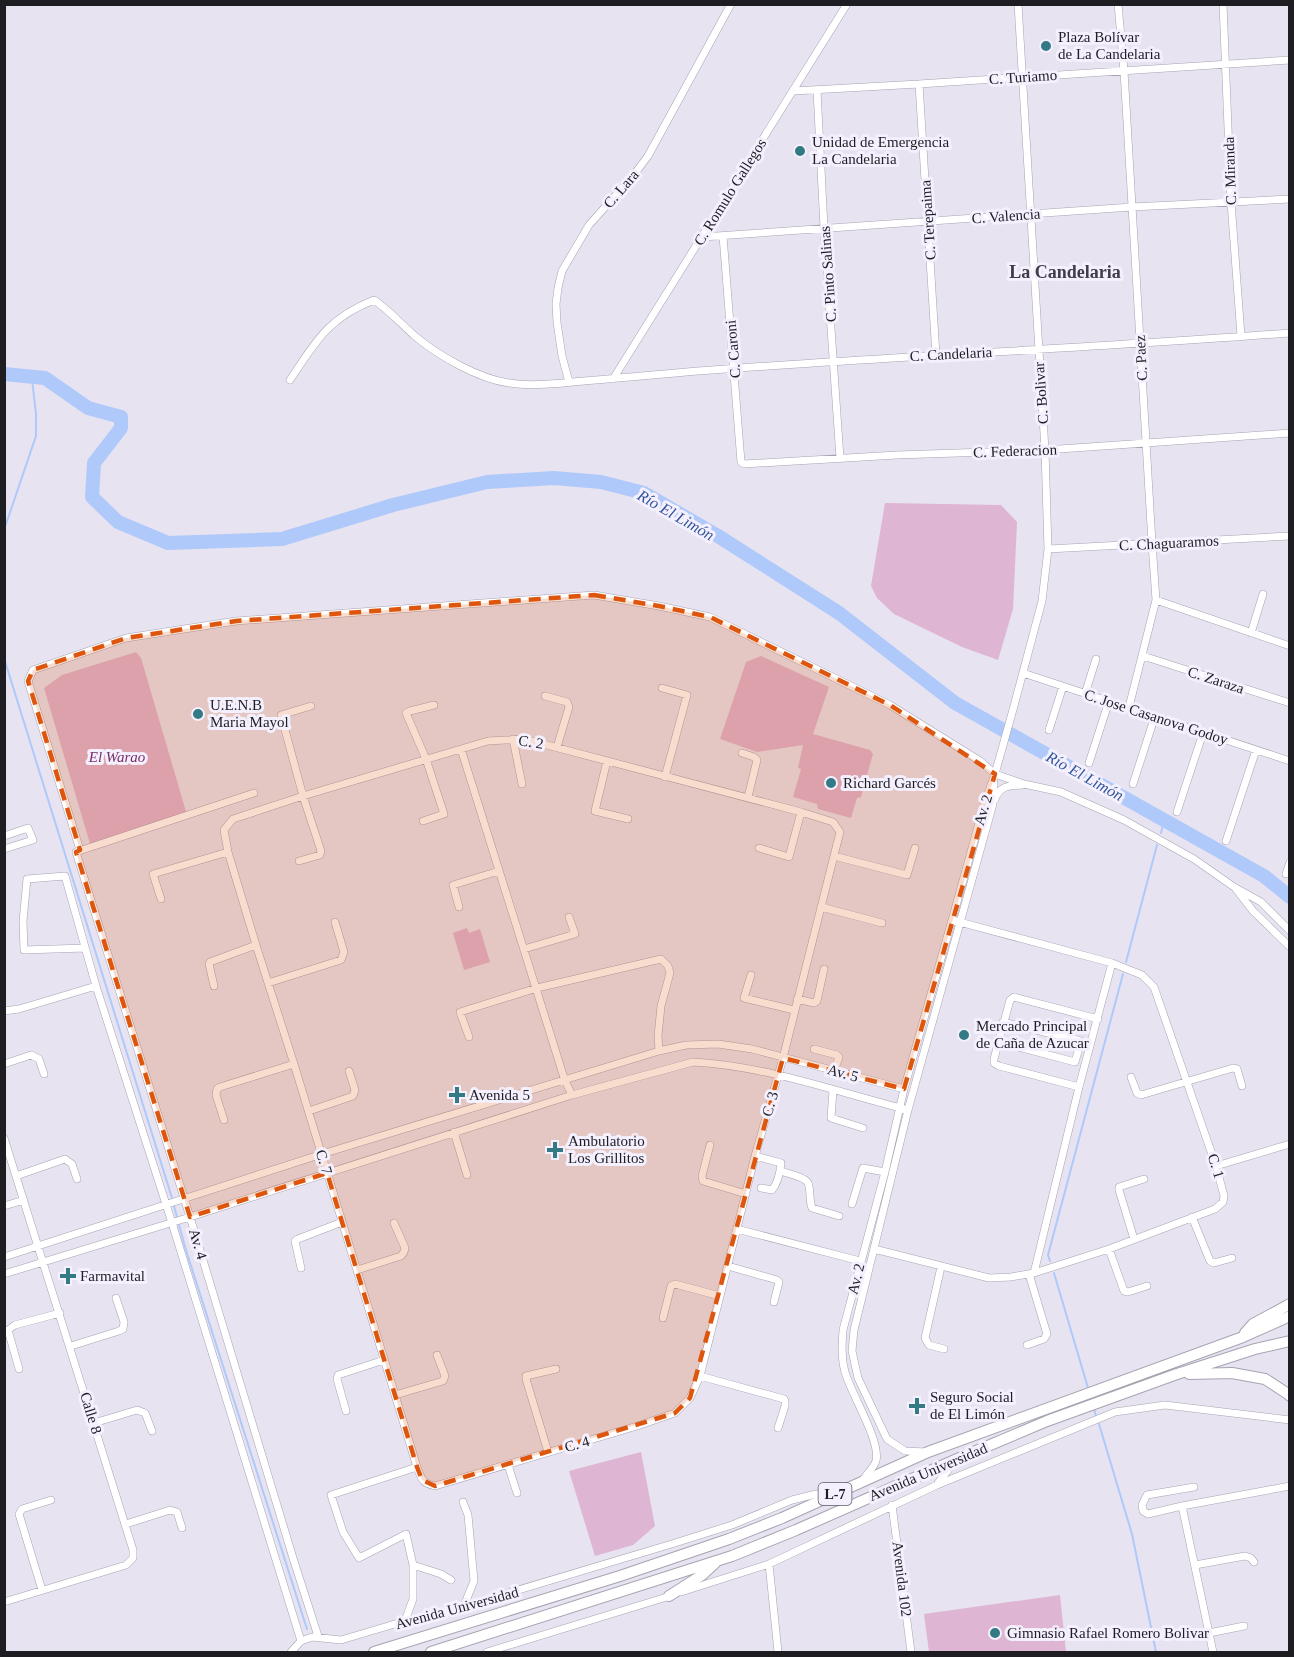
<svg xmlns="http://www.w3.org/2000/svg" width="1294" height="1657" viewBox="0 0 1294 1657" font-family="'Times New Roman',serif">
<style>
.green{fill:#deb5d2}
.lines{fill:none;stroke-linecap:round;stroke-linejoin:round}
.stream{stroke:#afc9fa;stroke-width:2}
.river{stroke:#afc9fa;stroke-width:14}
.minor-casing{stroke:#a8a3b1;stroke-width:8}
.primary-casing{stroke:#a8a3b1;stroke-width:12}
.minor{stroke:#fff;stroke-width:7}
.primary{stroke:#fff;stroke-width:10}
.marked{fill:#de560d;fill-opacity:0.2;stroke:#de560d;stroke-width:4.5;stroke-dasharray:12 8;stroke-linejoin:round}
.poi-dot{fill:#337a84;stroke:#f4f0fe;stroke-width:2}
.labels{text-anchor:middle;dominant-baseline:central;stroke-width:6;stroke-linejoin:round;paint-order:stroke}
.shield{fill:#f4f0fe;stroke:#5e5c64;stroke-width:1.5}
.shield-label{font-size:14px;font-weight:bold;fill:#1e1d22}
.poi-label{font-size:15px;fill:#1e1d22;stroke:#f4f0fe;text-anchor:start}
.street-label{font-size:15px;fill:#1e1d22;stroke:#f4f0fe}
.park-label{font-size:15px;font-style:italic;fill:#772f67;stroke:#f4f0fe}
.water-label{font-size:16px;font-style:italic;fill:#30549b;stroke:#f4f0fe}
.quarter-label{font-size:18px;font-weight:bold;fill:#403d48;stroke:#f4f0fe}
</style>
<rect width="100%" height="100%" fill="#e7e3f1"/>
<!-- green -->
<path class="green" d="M885 503 1001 505 1017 522 1013 609 998 660 962 647 894 614 877 598 871 586Z
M136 652 141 658 187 815 91 847 44 688 62 675Z
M761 656 829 687 813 734 870 750 873 754 861 797 857 798 851 818 818 809 817 804 793 797 801 769 798 768 803 745 757 752 720 739 746 662Z
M467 928 469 933 480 929 490 962 464 970 453 933Z
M641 1452 655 1526 633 1545 595 1556 569 1471Z
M1060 1595 1066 1652H929L924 1614Z"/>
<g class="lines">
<!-- stream -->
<path class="stream" d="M4 530 36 436V414L32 379
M4 658 172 1198
M1161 833 1164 820
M1126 962 1157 845
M174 1206 177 1217
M179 1225 185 1247 307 1629
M1050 1261 1048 1255 1123 974
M1054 1273 1088 1388
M1094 1409 1096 1416
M1099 1424 1132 1534 1156 1652"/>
<!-- river -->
<path class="river" d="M4 374 45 378 88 408 121 417V428L94 463 92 497 118 522 168 543 282 539 393 505 487 482 554 478 601 482 644 493 718 536 839 613 955 703 1264 876 1290 897"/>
<!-- minor casing -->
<g class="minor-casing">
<path id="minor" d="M1118 4 1124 71 1152 543 1156 600 1129 707
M1223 4 1231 202 1241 336
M919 84 936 355
M817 90 824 228 840 458
M793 91 919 84 1290 60
M723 236 741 462 744 464 897 455 1045 450 1290 433
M702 237 1132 207 1290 199
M613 379 847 4
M290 380C316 341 328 318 374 300 389 310 402 325 416 337 439 356 479 379 509 383 533 387 560 383 584 381 636 377 688 371 740 368 923 355 1107 347 1290 333
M569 382 562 356 557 322 556 304 558 288 562 271 589 225 633 176 648 156 731 4
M1048 549 1290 536
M1156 600 1290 646
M1251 633 1263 594
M1143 656 1290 703
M1023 673 1290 761
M662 688 687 695 665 777
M1085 694 1096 659
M545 696 567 702 569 707 557 747
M1049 730 1063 686
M513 739 522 784
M524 739 801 812 833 822 840 832 783 1058 755 1156 700 1376 690 1398 675 1413 637 1426 435 1486C422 1483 422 1480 417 1467L294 1064 256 945 228 852 224 830 233 819 303 796 488 741Z
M461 749 565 1081 572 1095
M742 753 754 757 757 760 748 797
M607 761 595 811 628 819
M1089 763 1109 701
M1133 784 1155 716
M254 793 76 852 190 1217 293 1558 318 1636
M995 799C1000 785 1010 786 1022 785
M1177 812 1203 733
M423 821 444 814 426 759 406 713 410 711 434 705
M4 836 28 828 33 840 4 849
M1226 841 1256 750
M759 848 789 857 801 812
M80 850 28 681 33 670 126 638 236 621 594 595 659 606 710 617 890 705 980 761 995 774 1024 784 1061 792 1124 820 1194 859 1234 887 1261 902 1290 931
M834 856 907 875 915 848
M299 861 320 855 321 851 303 796 281 715 311 706
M1286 874 1290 862
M1236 889 1253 911 1290 947
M161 899 153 874 228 852
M459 907 453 885 499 871
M821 907 882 923
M85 948 24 950 23 921 27 879 65 876 96 986 172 1223 301 1641
M524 949 575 934 569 917
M751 975 744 998 794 1010
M268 983 341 960 344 952 335 922
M214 986 209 964 210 962 256 945
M797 999 814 1003 817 1001 824 969
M4 1011 19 1009 96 986
M469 1037 460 1012 537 988 661 959 668 966 670 973 661 1006 658 1036 659 1051
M999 1042 1075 1062 1081 1041 1003 1022
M814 1049 837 1055 839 1057 834 1071
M4 1064 31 1055 39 1059 44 1074
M1131 1077 1137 1093 1141 1095 1233 1068 1237 1069 1242 1086
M1079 1087 999 1066 994 1063V1059L1010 1000 1014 997 1098 1019
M833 1090 831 1118 863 1128
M309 1111 353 1096 355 1090 349 1071
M224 1120 216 1095 217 1089 220 1087 294 1064
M454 1132 467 1175
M4 1138 133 1550V1558L126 1565 4 1602
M710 1145 702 1176 703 1181 746 1194
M755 1156 781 1163C780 1173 778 1183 772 1190L761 1188
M1216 1166 1290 1144
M780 1171C786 1173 805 1177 808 1183 811 1190 809 1200 812 1208L839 1216
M16 1176 65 1159 72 1164 77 1179
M852 1204 863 1168 885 1172
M4 1206 24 1200
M1192 1217 1210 1261 1214 1263 1232 1258
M737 1229 860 1261
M1134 1239 1119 1190V1187L1144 1179
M874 1249 989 1278 1011 1277 1034 1273 1109 1249 1215 1209 1223 1202 1224 1196 1216 1166 1154 987 1142 975 1112 963 952 920
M1109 1249 1124 1291 1128 1292 1147 1286
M4 1257 322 1154 659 1051 686 1045 718 1044 752 1049 904 1089
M728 1266 777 1280 779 1282 774 1302
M941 1267 925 1338 929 1345 944 1349
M301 1268 295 1241 298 1239 342 1222
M357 1270 401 1256 404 1252 405 1248 394 1223
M1034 1273 1079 1087 1112 963
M4 1274 190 1217 572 1095 693 1062C767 1066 837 1092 908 1110
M663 1318 671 1286 675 1284 720 1296
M1027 1345 1044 1339 1047 1334 1029 1274
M71 1346 119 1331 123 1329 124 1322 116 1298
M19 1369 8 1330 15 1325 60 1313
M700 1376 784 1399 785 1401V1406L778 1428
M395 1395 443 1381 445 1376 437 1355
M346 1411 337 1379 338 1375 384 1360
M94 1423 137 1410 145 1413 152 1431
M548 1452 526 1379V1376L556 1369
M926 1452 905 1451 887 1439 858 1378 852 1351 854 1330 908 1110 993 804 994 783
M508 1465 517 1493
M863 1480C866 1475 874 1467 876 1461 881 1441 851 1394 845 1372 841 1358 842 1344 843 1330L885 1172 904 1089 952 920 984 805 995 774 1014 706 1042 601 1048 549 1045 450 1018 4
M938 1483 955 1461
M1194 1487 1147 1495 1142 1505 1143 1511 1148 1514 1182 1506 1290 1486
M892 1505 911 1652
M1182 1506 1213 1652
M126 1524 170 1510 177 1512 182 1528
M769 1564 778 1652
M413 1565 441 1574 451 1580
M1195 1565 1245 1556 1251 1558 1254 1562
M42 1590 19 1514 22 1509 51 1500
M681 1592 769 1564 937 1485 1115 1412 1165 1405 1290 1420
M463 1608 474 1581 468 1515 463 1502
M405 1621 413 1599V1565L406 1534 359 1558 343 1532 331 1495 417 1467
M1209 1633 1244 1626
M291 1652 301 1641 312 1637 341 1640 405 1621 418 1620 675 1543 732 1525 792 1500 816 1494 829 1495
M487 1652 670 1596"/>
</g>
<!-- primary casing -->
<g class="primary-casing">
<path id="primary" d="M1245 1333 1253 1324 1290 1304
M1189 1374 1232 1373 1265 1379 1288 1394 1290 1396
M669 1596 702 1575 715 1563
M374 1652 620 1576 729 1539 782 1518 928 1452 1243 1337 1290 1316
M431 1652 732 1556 796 1530 957 1459 1047 1421 1177 1374 1255 1349 1290 1341"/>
</g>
<!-- minor -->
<use href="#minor" class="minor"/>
<!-- primary -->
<use href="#primary" class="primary"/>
</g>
<!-- marked area -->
<path class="marked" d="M594 595 659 606 710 617 890 705 995 774 904 1089 783 1058 690 1398 675 1413 435 1486 422 1480 417 1467 327 1173 190 1217 76 852 80 850 28 681 33 670 126 638 236 621Z"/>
<!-- markers -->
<g class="poi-dot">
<circle cx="1046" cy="46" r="6"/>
<circle cx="800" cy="151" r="6"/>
<circle cx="198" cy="714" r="6"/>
<circle cx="831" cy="783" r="6"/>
<circle cx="964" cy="1035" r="6"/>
<path d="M454 1086h6v6h6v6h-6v6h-6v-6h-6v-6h6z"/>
<path d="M552 1141h6v6h6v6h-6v6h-6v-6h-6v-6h6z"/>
<path d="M65 1267h6v6h6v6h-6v6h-6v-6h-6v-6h6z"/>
<path d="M914 1397h6v6h6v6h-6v6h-6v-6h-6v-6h6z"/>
<circle cx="995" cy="1633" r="6"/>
</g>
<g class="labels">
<!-- shield labels -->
<rect class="shield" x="818.5" y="1483" width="33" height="22" rx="4.5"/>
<g class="shield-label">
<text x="835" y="1494">L-7</text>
</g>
<!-- poi labels -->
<g class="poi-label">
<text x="1058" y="37">Plaza Bolívar<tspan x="1058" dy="17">de La Candelaria</tspan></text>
<text x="812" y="142">Unidad de Emergencia<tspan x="812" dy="17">La Candelaria</tspan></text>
<text x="210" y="705">U.E.N.B<tspan x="210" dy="17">Maria Mayol</tspan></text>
<text x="843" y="783">Richard Garcés</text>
<text x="976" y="1026">Mercado Principal<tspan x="976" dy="17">de Caña de Azucar</tspan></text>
<text x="469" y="1095">Avenida 5</text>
<text x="568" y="1141">Ambulatorio<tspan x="568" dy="17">Los Grillitos</tspan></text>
<text x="80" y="1276">Farmavital</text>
<text x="930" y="1397">Seguro Social<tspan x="930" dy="17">de El Limón</tspan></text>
<text x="1007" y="1633">Gimnasio Rafael Romero Bolivar</text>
</g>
<!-- street labels -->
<g class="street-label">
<text transform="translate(1023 77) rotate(-4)">C. Turiamo</text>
<text transform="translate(1230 171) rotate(-92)">C. Miranda</text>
<text transform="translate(621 189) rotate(-49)">C. Lara</text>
<text transform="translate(730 192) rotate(-58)">C. Romulo Gallegos</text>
<text transform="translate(1006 216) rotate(-4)">C. Valencia</text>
<text transform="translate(928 220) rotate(-94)">C. Terepaima</text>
<text transform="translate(828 274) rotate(-94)">C. Pinto Salinas</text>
<text transform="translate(733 349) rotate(-95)">C. Caroni</text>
<text transform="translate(951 354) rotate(-3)">C. Candelaria</text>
<text transform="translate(1141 358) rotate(-93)">C. Paez</text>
<text transform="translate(1041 393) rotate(-94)">C. Bolivar</text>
<text transform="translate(1015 451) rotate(-2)">C. Federacion</text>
<text transform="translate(1169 543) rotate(-3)">C. Chaguaramos</text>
<text transform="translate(1216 680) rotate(18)">C. Zaraza</text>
<text transform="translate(1156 717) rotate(18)">C. Jose Casanova Godoy</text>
<text transform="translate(531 742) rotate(9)">C. 2</text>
<text transform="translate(983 810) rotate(-73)">Av. 2</text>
<text transform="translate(843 1073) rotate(15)">Av. 5</text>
<text transform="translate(770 1104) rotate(-74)">C. 3</text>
<text transform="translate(324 1162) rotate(73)">C. 7</text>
<text transform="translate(1216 1166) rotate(73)">C. 1</text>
<text transform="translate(198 1244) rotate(73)">Av. 4</text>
<text transform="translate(856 1279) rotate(-76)">Av. 2</text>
<text transform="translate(91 1413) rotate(73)">Calle 8</text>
<text transform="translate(577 1444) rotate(-16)">C. 4</text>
<text transform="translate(928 1472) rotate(-23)">Avenida Universidad</text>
<text transform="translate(902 1579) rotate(83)">Avenida 102</text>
<text transform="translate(457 1608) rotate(-15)">Avenida Universidad</text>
</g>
<!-- park labels -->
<g class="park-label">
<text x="117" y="757">El Warao</text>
</g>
<!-- water labels -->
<g class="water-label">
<text transform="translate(676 515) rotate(30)">Río El Limón</text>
<text transform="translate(1085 776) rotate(29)">Río El Limón</text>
</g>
<!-- quarter labels -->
<g class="quarter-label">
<text x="1065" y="272">La Candelaria</text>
</g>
</g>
<!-- border -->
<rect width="1294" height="1657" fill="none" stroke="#1e1d22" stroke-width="12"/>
</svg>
